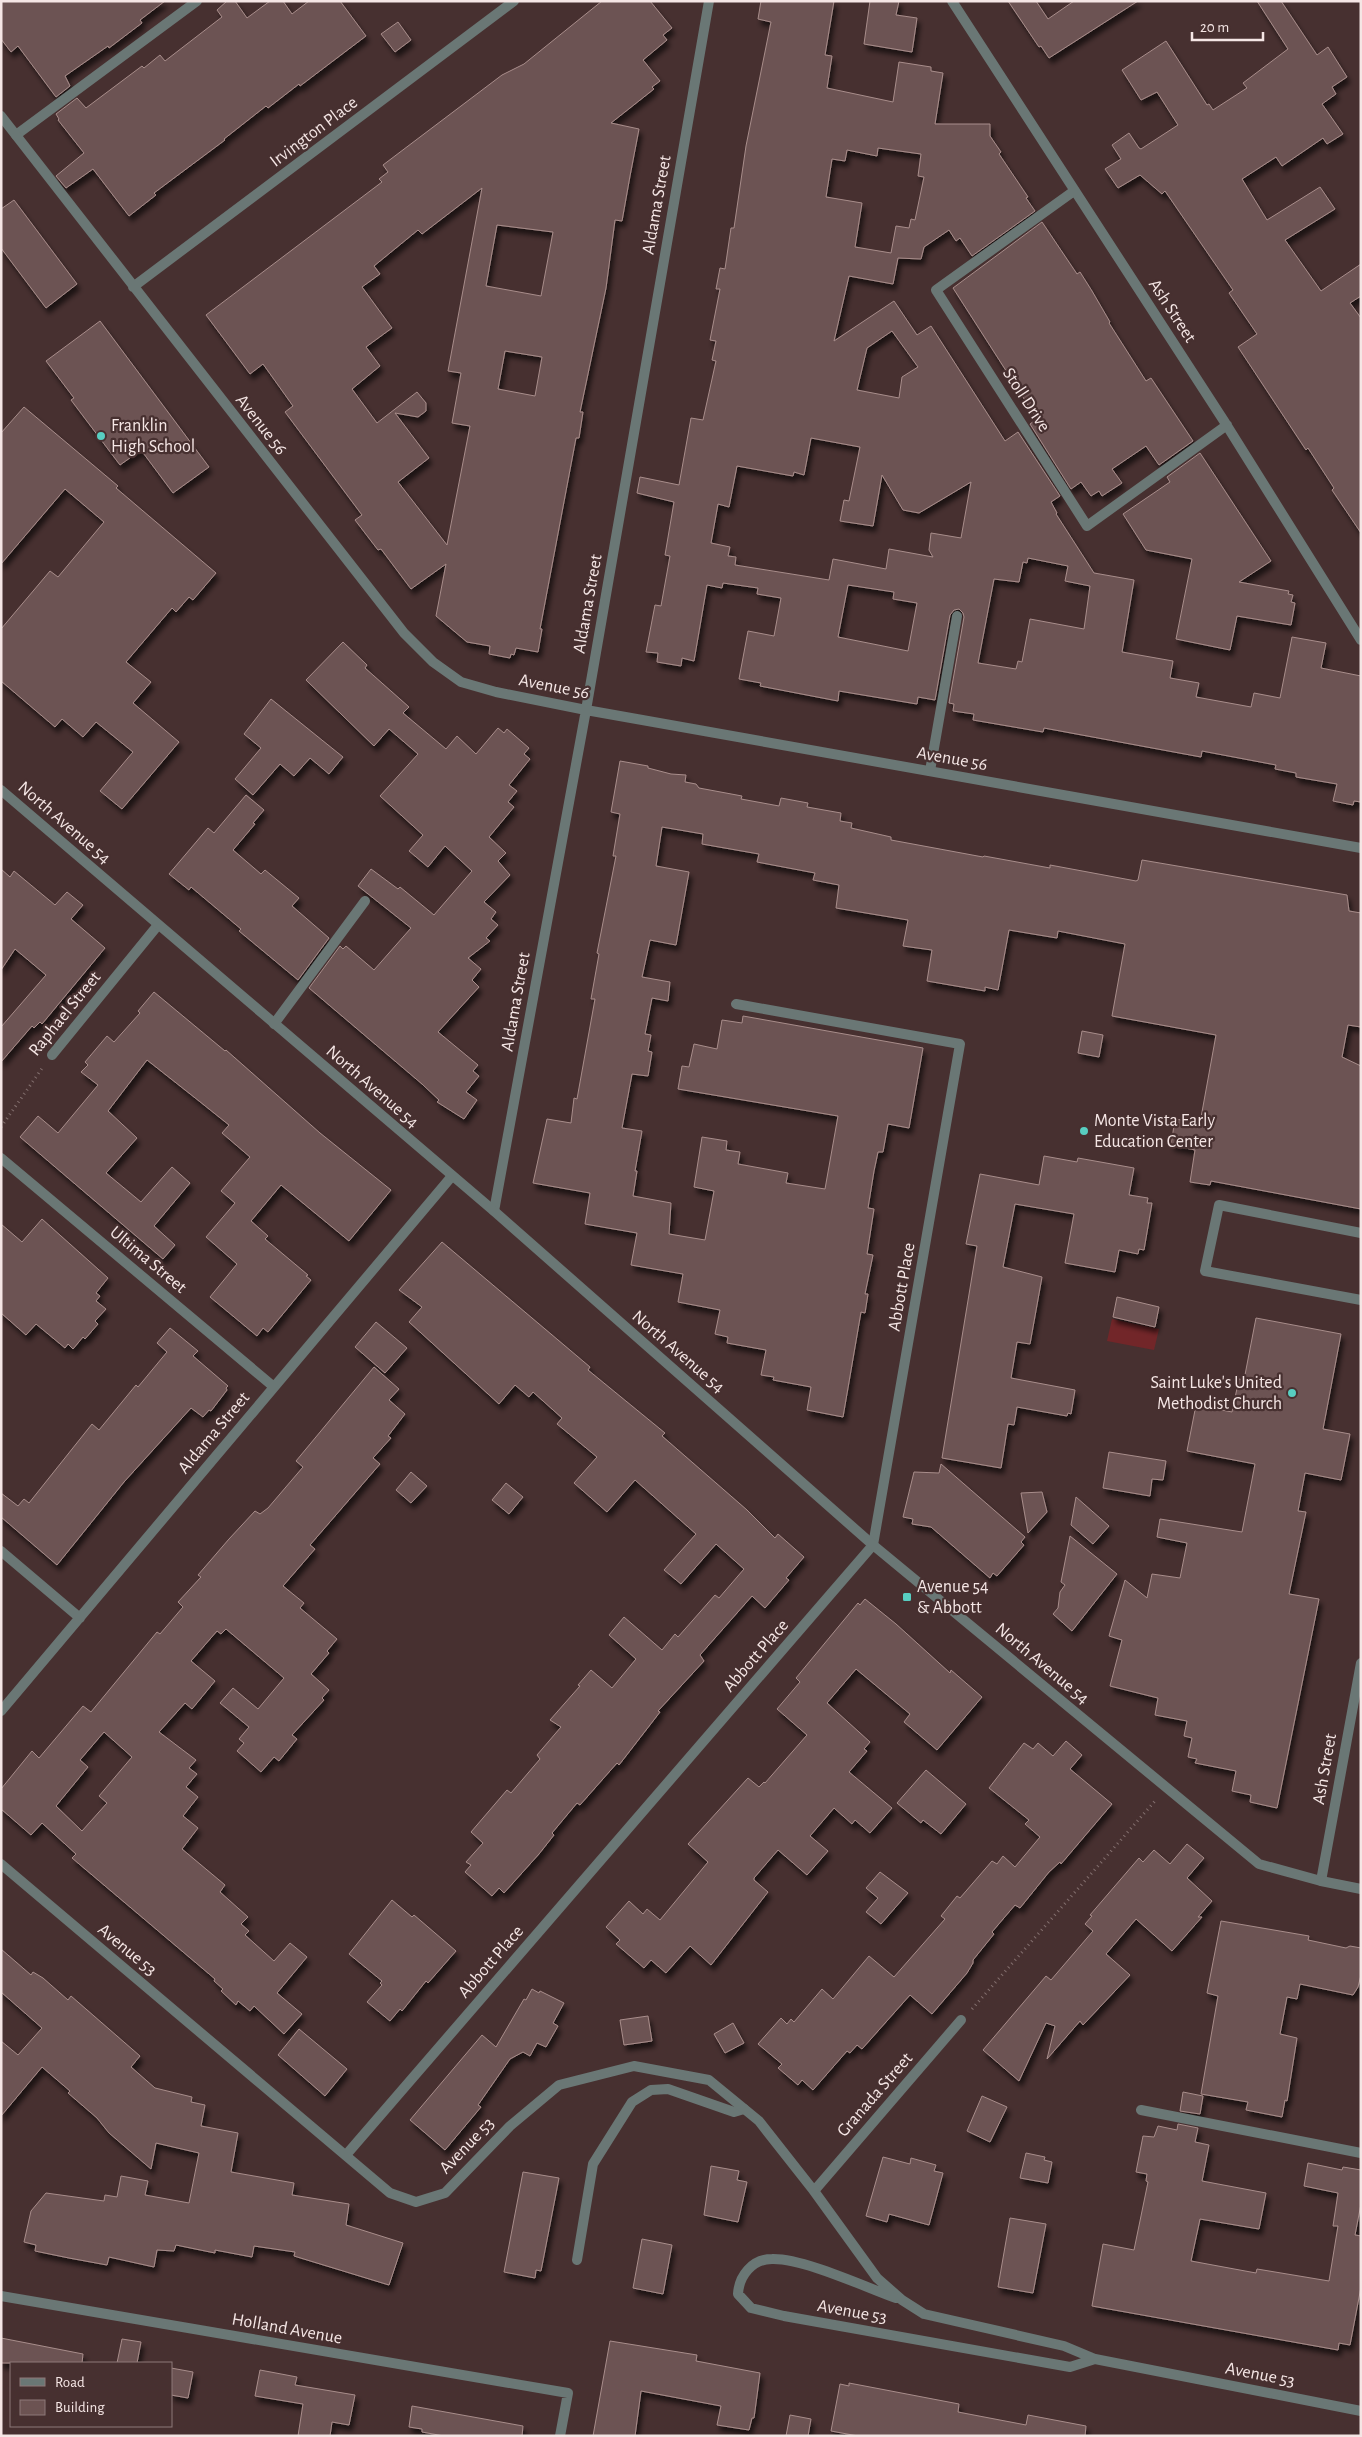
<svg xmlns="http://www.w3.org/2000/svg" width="1362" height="2437" viewBox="0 0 1362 2437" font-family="'Alegreya Sans',sans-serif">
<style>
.green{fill:#722629}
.building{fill:#6c5352;stroke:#a88d8b;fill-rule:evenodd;filter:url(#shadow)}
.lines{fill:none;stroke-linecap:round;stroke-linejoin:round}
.path{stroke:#84706f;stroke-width:3;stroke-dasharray:1 4;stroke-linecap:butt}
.service{stroke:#6a7775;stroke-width:10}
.minor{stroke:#6a7775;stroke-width:10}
.tertiary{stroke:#6a7775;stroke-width:10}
.poi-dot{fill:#58cec1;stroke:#473030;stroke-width:2}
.labels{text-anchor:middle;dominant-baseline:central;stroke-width:4.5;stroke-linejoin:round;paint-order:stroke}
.street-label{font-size:18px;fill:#f5e6e5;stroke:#473030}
.poi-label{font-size:18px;fill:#f5e6e5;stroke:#473030;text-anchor:start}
</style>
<defs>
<filter id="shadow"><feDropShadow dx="3" dy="5.5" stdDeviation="2.5" flood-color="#0009"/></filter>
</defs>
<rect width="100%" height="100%" fill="#473030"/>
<!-- green -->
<path class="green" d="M1112 1319 1159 1329 1154 1350 1107 1341Z"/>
<!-- building -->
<path class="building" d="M1 1H165L140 20 142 23 109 48 108 46 65 76 70 86 56 97 18 46 11 52 1 39Z
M227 1H235L247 18 270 1H283L292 14 309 1H340L366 36 300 86 299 84 268 108 266 106 224 139 225 140 154 193 156 195 129 216 93 169 66 188 56 176 84 153 58 120 59 119 56 114 77 98 86 108 142 66 144 68 160 55 165 61 222 17 217 10Z
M602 1H650L672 28 663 35 667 40 643 60 660 81 652 87 654 89 611 123 639 129 630 176 622 221 615 220 606 288 580 412H583L579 438H576L540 629H542L538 652 516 648 514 655 511 654 510 658 489 654 490 646 467 642 436 616 446 564 411 589 381 549 378 550 355 520 362 515 285 412 293 406 263 364 250 374 206 315 382 182 379 179 388 172 383 165 502 75 524 64ZM482 188 448 371 461 373 452 423 470 426 447 545 398 482 429 458 395 413 418 417 426 411V403L417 392 377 423 352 389 380 366 366 347 392 328 362 287 380 274 374 266 418 230 422 234ZM497 225 553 232 541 296 486 286ZM505 351 542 357 535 396 498 389Z
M761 1H834L825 55 832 56 827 88 893 102 899 62 931 67V71L943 73 935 124H990V136L1001 152 999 154 1028 197 1026 198 1035 211 972 256 960 238 956 241 949 230 924 247 921 259 898 258 893 284 849 276 834 341 894 301 917 335 931 326 1005 441 1018 432 1060 496 1051 502 1057 513 1056 514 1094 573 1134 580 1122 652 1173 661 1170 678 1199 683 1196 697 1251 707 1254 693 1280 698 1292 637 1326 643 1321 668 1361 676V802L1354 801 1353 805 1333 801 1337 784 1296 777V773L1275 769 1276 765 1202 751 1201 757 1044 728 1043 732 973 720 974 714 953 711 954 704 949 703 964 617 963 613 959 609 954 610 950 615 935 700 918 697 917 704 839 691 838 701 760 686 761 683 739 679 748 631 774 636 781 598 757 594 758 588 723 583 722 588 707 585 694 661 682 658 681 666 657 662 658 653 646 652 655 605 661 606 670 556 665 555 674 502 637 493 640 477 679 485 691 418 703 420 716 361 712 360 716 341 710 340 720 289H716L720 268 725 269 731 228H734L746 146 771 22 758 19ZM878 148 921 154 918 176 924 177 915 220 911 219 909 228 896 226 891 253 855 247 862 203 826 197 832 159 845 161 847 150 877 156ZM892 331 918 367 902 377 899 398 857 390 867 348ZM811 438 860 447 849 501 844 500 840 521 873 526 882 475 903 510 919 513 971 482 961 538 931 533 929 550 933 557 889 549 886 569 833 559 829 580 735 565 736 557 728 556 730 547 711 543 718 504 729 507 737 466 793 476 794 472 804 475ZM1028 558 1068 566 1065 581 1090 586 1084 629 1030 619 1022 662 1018 661 1016 669 978 663 994 579 1019 582 1023 562 1027 563ZM848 585 894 592 893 599 917 603 908 651 838 637Z
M870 1H899L896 15 917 18 912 52 864 44Z
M1008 1H1036L1048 19 1074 1H1138L1049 58 1041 46 1039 47Z
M1257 1H1281L1317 55 1328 47 1347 77 1332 87 1336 94 1322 104 1343 134 1327 144 1323 138 1282 166 1276 157 1242 179 1267 220 1320 187 1335 209 1285 240 1321 291 1361 264V296L1350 303 1361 318V533L1332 490 1334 488 1308 448 1306 450 1238 347 1257 334 1229 293 1233 290 1165 191 1162 194 1140 175 1118 188 1105 169 1121 159 1112 145 1129 133 1139 148 1141 149 1178 125 1157 92 1141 100 1122 70 1166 41 1207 105 1209 104 1213 110 1247 88 1243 83 1288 49Z
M398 22 411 40 395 52 381 34Z
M14 200 77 284 46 308 1 248V209Z
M1042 222 1077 274 1080 272 1092 291 1110 322 1109 323 1146 381 1151 378 1193 441 1159 465 1146 446 1112 469 1122 483 1102 496 1099 491 1091 496 1081 482 1071 489 1030 424 1037 419 953 288Z
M100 321 209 467 173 493 141 450 120 465 71 400 74 398 46 361Z
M24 407 118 486 116 488 216 573 193 600 189 597 176 612 172 608 126 662 151 682 133 703 179 742 122 809 100 791 133 752 96 722 83 737 62 719 55 727 1 681V629L50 571 58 577 104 522 65 489 1 564V433Z
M1200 453 1271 561 1239 582 1289 591 1288 594 1293 595 1291 602 1295 603 1291 625 1237 616 1230 650 1176 639 1192 559 1146 550 1123 514 1170 482 1167 477Z
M343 642 367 665 365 668 409 707 403 713 446 749 457 736 476 754 498 728 504 733 507 729 529 748 524 754 530 759 509 785 517 791 508 802 514 807 489 837 506 853 498 861 510 875 484 902 496 912 491 919 498 925 486 938 490 941 468 958 481 969 472 980 479 987 438 1032 478 1065 473 1071 479 1076 466 1092 477 1100 464 1119 437 1102 439 1100 422 1084 309 988 340 946 343 949 346 946 374 970 411 928 358 886 371 869 398 889 400 887 434 915 472 871 445 846 428 867 409 851 423 835 380 796 418 754 389 729 374 746 306 680Z
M271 699 343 757 329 774 310 758 294 776 280 764 253 795 235 779 261 748 244 734Z
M620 761 648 766V768L671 774 686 775 685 782 696 784 699 788 742 796 741 799 779 806 781 798 808 803 807 807 841 813 840 821 852 823 851 828 891 837V840L983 857 984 856 1050 868V865L1136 881 1138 880 1142 860 1347 895 1349 911 1361 913V1027L1348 1025 1342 1057 1361 1066V1209L1211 1181 1210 1185 1190 1182 1195 1150 1171 1145 1175 1119 1200 1123 1216 1035 1112 1016 1125 944 1058 931 1057 938 1009 930 998 990 985 987V991L927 981 932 950 903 946 908 920 836 908 839 885 813 880 815 873 757 862 759 854 702 844 703 834 662 827 656 866 689 872 676 945 650 940 642 977 670 982 668 1001 652 998 645 1034 651 1035 648 1051 652 1052 648 1076 632 1074 622 1128 642 1131 635 1171H637L633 1196 671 1203 669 1234 705 1240 714 1191 694 1187 702 1137 727 1141 726 1150 740 1152 738 1164 788 1173 786 1183 825 1189 838 1116 678 1089 682 1066 689 1067 694 1044 717 1049 722 1020 742 1023 743 1016 923 1048 909 1128 888 1124 883 1152H878L874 1171 868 1208 874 1209 867 1254 873 1255 865 1294H868L865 1313 861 1312 843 1417 807 1410 811 1387 773 1380 774 1377 761 1375 766 1350 727 1343 728 1337 715 1334 720 1310 678 1302 683 1274 631 1265 637 1233 585 1224 590 1193 533 1183 547 1119 571 1123 574 1098 577 1099 595 999H591L599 954 597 953 616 856H613L620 814 611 812Z
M246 795 264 810 253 823 255 824 233 850 261 874 265 870 299 898 292 906 329 938 298 980 239 931 241 929 191 887 189 890 169 874 208 828 214 833Z
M1 869 10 877 14 871 55 905 67 892 83 905 71 919 105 948 42 1024 40 1022 34 1028 32 1026 1 1062V1027L46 975 15 949 1 970Z
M154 992 225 1051 226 1050 320 1133 391 1190 349 1241 281 1185 251 1221 268 1236 265 1239 308 1275 306 1276 311 1280 268 1332 263 1328 257 1336 210 1297 237 1264 206 1237 235 1203 221 1191 250 1157 222 1133 229 1125 199 1101 147 1060 108 1111 137 1138 106 1173 141 1202 172 1167 190 1183 154 1226 175 1245 163 1259 20 1137 38 1116 58 1133 98 1085 81 1072 88 1065 85 1062 107 1036 114 1042 140 1013 138 1011Z
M1082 1031 1103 1035 1099 1057 1078 1053Z
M1044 1156 1077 1162 1078 1158 1134 1168 1129 1195 1148 1198 1147 1203H1152L1144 1250 1139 1249 1138 1254 1119 1250 1115 1272 1065 1263 1074 1214 1015 1204 1003 1267 1042 1277 1030 1344 1017 1342 1011 1378 1075 1390 1071 1414 1068 1413 1067 1416 1017 1407 1014 1425 1008 1424 1001 1468 942 1458 977 1246 966 1244 980 1174 1039 1185Z
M42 1219 108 1278 96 1293 100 1296 96 1301 106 1309 95 1321 98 1324 85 1339 83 1337 73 1349 68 1344 65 1348 36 1324 26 1335 1 1313V1224L22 1242Z
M442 1242 590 1367 588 1370 665 1433 662 1436 747 1510 775 1538 778 1534 804 1557 786 1578 789 1580 765 1608 752 1596 700 1655 704 1661 658 1711 660 1712 619 1765 617 1763 580 1805 577 1803 552 1833 554 1835 539 1854 504 1893 499 1888 492 1896 465 1872 471 1865 466 1862 483 1843 471 1832 507 1790 511 1793 540 1759 537 1755 561 1727 550 1720 580 1686 578 1685 591 1670 612 1688 636 1659 609 1635 624 1617 662 1650 675 1634 678 1637 715 1595 719 1598 744 1569 716 1544 681 1584 664 1570 696 1534 635 1480 607 1512 574 1483 597 1457 557 1424 562 1418 533 1392 529 1397 515 1385 499 1404 409 1322 422 1307 399 1290Z
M1117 1297 1159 1307 1155 1327 1113 1317Z
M1256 1318 1341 1334 1323 1429 1350 1434 1341 1480 1305 1473 1298 1511 1306 1512 1289 1594 1319 1599 1277 1808 1250 1802 1251 1795 1232 1791 1236 1771 1195 1763 1197 1759 1188 1757 1192 1738 1184 1736 1187 1721 1155 1715 1158 1698 1110 1686 1122 1640 1109 1636 1125 1580 1147 1598 1152 1574 1180 1578 1187 1543 1157 1537 1160 1519 1242 1532 1255 1464 1187 1451 1196 1405 1232 1412 1239 1379 1244 1380Z
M376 1322 407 1348 385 1373 355 1347Z
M170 1328 198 1351 193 1356 228 1386 226 1388 227 1390 211 1411 209 1410 203 1417 191 1408 124 1482 57 1565 1 1517V1493L18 1506 24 1499 29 1503 92 1424 99 1430 136 1385 138 1387 167 1352 157 1343Z
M374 1367 399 1389 389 1400 405 1414 388 1436 391 1438 373 1458 380 1464 310 1545 315 1549 283 1586 304 1603 300 1608 337 1639 327 1651 329 1653 311 1674 329 1690 322 1698 324 1700 292 1735 297 1739 279 1761 274 1757 261 1772 237 1751 244 1743 239 1739 249 1727 220 1703 233 1688 258 1709 284 1678 226 1629 221 1634 217 1631 191 1661 215 1681 192 1709 185 1703 159 1732 196 1760 189 1768 197 1774 186 1787 198 1797 183 1816 198 1828 182 1849 225 1885 220 1892 248 1917 241 1924 249 1931 245 1935 274 1961 290 1943 307 1957 277 1993 302 2014 284 2034 254 2006 250 2011 238 2001 236 2005 221 1991 223 1989 214 1981 215 1979 72 1858 76 1854 42 1823 31 1835 1 1809V1789L32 1751 39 1758 83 1706 91 1712 157 1632 160 1634 183 1607 178 1602 201 1577 198 1575 229 1539 255 1511 260 1514 268 1508 303 1467 296 1461ZM104 1732 132 1757 99 1796 107 1803 82 1831 56 1806 88 1767 80 1760Z
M1109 1452 1166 1461 1163 1480 1152 1479 1150 1496 1103 1488Z
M941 1464 1025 1537 1021 1542 1024 1545 997 1576 993 1573 990 1578 931 1527 912 1524 913 1519 903 1517 914 1472 939 1473Z
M411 1472 427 1486 411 1503 396 1490Z
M506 1483 523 1497 509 1514 492 1500Z
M1042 1492 1047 1512 1028 1533 1021 1493Z
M1076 1497 1109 1526 1093 1544 1071 1525Z
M1070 1536 1117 1574 1072 1631 1053 1614 1058 1608 1060 1592 1065 1585 1061 1582Z
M865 1599 896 1624 950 1673 951 1670 982 1697 937 1750 904 1722 910 1714 856 1669 827 1703 870 1742 864 1749 867 1751 849 1772 892 1808 870 1833 855 1820 852 1824 834 1808 810 1836 828 1851 807 1875 778 1850 754 1878V1880L768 1892 711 1965 690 1946 666 1973 651 1960 644 1968 616 1944 620 1940 606 1927 629 1901 643 1914 647 1909 660 1920 708 1862 688 1844 748 1778 759 1787 764 1782 765 1783 807 1735 777 1709 800 1682 796 1678 858 1603 860 1605Z
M1066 1741 1082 1755 1070 1769 1112 1804 1061 1864 1060 1862 1049 1872 1020 1908 1015 1905 992 1932 994 1934 973 1960V1963L967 1973 932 2014 910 1995 862 2049 857 2045 850 2053 847 2051 813 2090 802 2080 798 2085 778 2068 782 2064 758 2044 781 2018 787 2024 791 2019 794 2022 822 1989 833 1999 869 1956 894 1977 945 1919 941 1916 957 1896 960 1898 992 1861 997 1864 1003 1856 1015 1867 1040 1837 1025 1824 1029 1820 989 1788 1024 1743 1033 1749 1038 1743 1053 1756Z
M926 1770 966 1804 941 1834 923 1820 921 1823 897 1803Z
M1187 1844 1204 1858 1187 1878 1212 1901 1198 1917H1202L1172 1951 1136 1919 1106 1954 1130 1975 1083 2025 1080 2021 1047 2059 1055 2026 1046 2023 1019 2081 983 2050 1046 1976 1051 1980 1093 1931 1085 1924 1092 1916 1090 1915 1139 1858 1143 1862 1154 1850 1170 1864Z
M880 1872 908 1893 881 1924 866 1912 878 1898 866 1888Z
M392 1900 412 1917 414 1915 456 1951 428 1983 426 1981 402 2011 400 2009 390 2021 367 2002 382 1985 380 1983 382 1981 349 1954Z
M1221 1921 1309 1936 1308 1940 1346 1948 1350 1946 1361 1948V1975L1358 1987 1353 1995 1300 1984 1297 1999 1287 1997 1280 2034 1297 2038 1287 2101 1285 2100 1282 2117 1246 2110 1248 2102 1201 2094 1218 1996 1207 1993Z
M1 1949 31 1975 33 1972 43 1978 68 2000 71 1996 140 2056 131 2067 155 2088 192 2097 191 2102 205 2105 201 2126 238 2133 231 2172 294 2183 292 2195 349 2204 346 2225 403 2243 389 2285 294 2256 295 2252 254 2246 252 2257 215 2250V2253L176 2245 174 2251 157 2250 154 2267 109 2257 107 2265 69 2258 35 2251 36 2245 24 2242 31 2211 46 2193 104 2201 105 2195 117 2197 121 2176 148 2181 145 2195 189 2203 199 2153 156 2143 151 2169 109 2133 97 2118 68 2093 70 2091 42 2067 1 2116V2041L18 2055 42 2028 1 1992Z
M532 1989 539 1993 540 1991 564 2003 553 2023 558 2026 546 2047 537 2043 530 2056 523 2052 510 2059 478 2105 481 2107 445 2150 410 2120 482 2035 496 2047 524 1999 526 2000Z
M648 2016 652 2041 624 2045 620 2020Z
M733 2023 744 2043 725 2053 714 2034Z
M299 2029 347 2069 325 2096 278 2055Z
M1183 2092 1203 2096 1200 2114 1180 2111Z
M982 2096 1007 2107 990 2142 967 2131Z
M1178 2124 1198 2128 1195 2142 1209 2145 1202 2181 1266 2193 1259 2229 1200 2219 1191 2261 1256 2273 1257 2269 1329 2281 1338 2226H1333L1338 2193 1304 2186 1308 2163 1342 2170 1343 2167 1361 2170V2204L1355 2235 1361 2236V2287L1350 2345 1339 2343 1338 2350 1092 2306 1103 2244 1134 2250 1148 2182 1146 2181 1147 2174 1136 2172 1143 2136 1154 2137 1158 2126 1177 2130Z
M1026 2153 1045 2157 1044 2160 1052 2162 1048 2183 1020 2178Z
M883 2157 910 2164 911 2158 936 2165 934 2171 943 2173 929 2225 889 2214 887 2222 866 2216Z
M711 2166 739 2171 737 2180 747 2182 738 2222 704 2215Z
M523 2172 559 2178 541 2271 536 2270 535 2278 504 2272Z
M1010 2218 1046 2224 1033 2293 998 2287Z
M642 2239 672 2245 663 2294 633 2288Z
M1 2338 83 2354 82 2363H1Z
M122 2339 141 2342 137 2363H117Z
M610 2341 697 2355 696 2361 760 2373 754 2418H752L749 2430 717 2425 721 2406 641 2391 635 2436H593Z
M171 2368 193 2372 188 2398 171 2395Z
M260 2370 297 2377 295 2385 355 2395 349 2425 332 2422 330 2436H298L303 2404 255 2396Z
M849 2383 959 2404 958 2412 1026 2425 1028 2415 1086 2426 1085 2436H858L831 2431 840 2384 849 2386Z
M412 2406 523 2426 522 2436H444L422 2432V2429L409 2427Z
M790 2415 811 2419 808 2436H786Z"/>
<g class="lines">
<!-- path -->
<path class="path" d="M1 1127 43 1067
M972 2009 1156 1800"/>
<!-- service -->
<path class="service" d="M16 135 197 1
M930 771 957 616
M274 1024 365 901
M1361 1233 1219 1205 1205 1271 1361 1300
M1141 2110 1361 2153
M577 2260 593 2164 632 2102 651 2090 668 2089 734 2112 744 2109"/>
<!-- minor -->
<path class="minor" d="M952 1 1224 421 1361 640
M1 116 404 633 433 662 461 682 496 692 586 710 1361 848
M1074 191 936 290 1087 526 1227 425
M133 287 514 1
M52 1055 158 925
M1 1158 274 1387
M494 1211 586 710 709 1
M1 1551 80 1618
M1 1711 452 1176
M1 1864 390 2193 416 2202 445 2193 510 2126 559 2085 634 2066 709 2080 759 2121 814 2191 877 2278 902 2300 924 2314 1064 2346 1095 2359 1361 2411
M1321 1881 1361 1663
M346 2155 873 1545 960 1044 736 1004
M814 2191 961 2020
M1 2296 568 2393 560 2436
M896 2298C865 2287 803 2258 772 2259 752 2259 739 2276 738 2294L751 2308 784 2316 1070 2367 1095 2359"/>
<!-- tertiary -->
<path class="tertiary" d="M1 790 494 1211 873 1545 1259 1864 1321 1881 1361 1889"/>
</g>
<!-- markers -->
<g class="poi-dot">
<circle cx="101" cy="436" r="5"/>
<circle cx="1084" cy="1131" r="5"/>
<circle cx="1292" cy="1393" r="5"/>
<rect x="902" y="1592" width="10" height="10" rx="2.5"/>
</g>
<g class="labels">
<!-- street labels -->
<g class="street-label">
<text transform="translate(314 132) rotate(-37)">Irvington Place</text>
<text transform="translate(657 205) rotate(-80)">Aldama Street</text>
<text transform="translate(1172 311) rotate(57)">Ash Street</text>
<text transform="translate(1026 400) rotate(57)">Stoll Drive</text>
<text transform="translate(261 425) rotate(52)">Avenue 56</text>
<text transform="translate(588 604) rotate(-80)">Aldama Street</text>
<text transform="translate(554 687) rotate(11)">Avenue 56</text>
<text transform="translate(952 759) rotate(10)">Avenue 56</text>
<text transform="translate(64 823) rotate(41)">North Avenue 54</text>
<text transform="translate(516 1002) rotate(-80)">Aldama Street</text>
<text transform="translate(65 1014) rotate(-51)">Raphael Street</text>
<text transform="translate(372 1087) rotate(41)">North Avenue 54</text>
<text transform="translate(148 1260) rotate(40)">Ultima Street</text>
<text transform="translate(902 1287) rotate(-80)">Abbott Place</text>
<text transform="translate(678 1352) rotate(41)">North Avenue 54</text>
<text transform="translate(214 1433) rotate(-50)">Aldama Street</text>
<text transform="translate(756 1656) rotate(-49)">Abbott Place</text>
<text transform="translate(1042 1664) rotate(40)">North Avenue 54</text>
<text transform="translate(1325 1769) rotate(-80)">Ash Street</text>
<text transform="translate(127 1950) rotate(40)">Avenue 53</text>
<text transform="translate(491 1962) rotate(-49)">Abbott Place</text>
<text transform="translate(875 2095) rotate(-49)">Granada Street</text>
<text transform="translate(467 2146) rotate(-46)">Avenue 53</text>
<text transform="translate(852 2312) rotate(10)">Avenue 53</text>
<text transform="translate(287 2329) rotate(10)">Holland Avenue</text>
<text transform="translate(1260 2375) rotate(11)">Avenue 53</text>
</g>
<!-- poi labels -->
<g class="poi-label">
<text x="111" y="426">Franklin<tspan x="111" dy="21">High School</tspan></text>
<text x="1094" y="1121">Monte Vista Early<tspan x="1094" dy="21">Education Center</tspan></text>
<text x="1282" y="1383" text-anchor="end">Saint Luke's United<tspan x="1282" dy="21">Methodist Church</tspan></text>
<text x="917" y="1587">Avenue 54<tspan x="917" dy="21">&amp; Abbott</tspan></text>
</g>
</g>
<!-- border -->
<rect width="1362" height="2437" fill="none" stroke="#f5e6e5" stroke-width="5"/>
<!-- legend -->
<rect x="10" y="2362" width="162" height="65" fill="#473030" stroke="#8d7978"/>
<rect x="20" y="2378" width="25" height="8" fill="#6a7775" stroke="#8d7978"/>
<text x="55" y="2387" font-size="15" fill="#f5e6e5">Road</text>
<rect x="20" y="2400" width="25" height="15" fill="#6c5352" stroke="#8d7978"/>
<text x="55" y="2412" font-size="15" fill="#f5e6e5">Building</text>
<!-- scale -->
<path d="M1192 32v8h71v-8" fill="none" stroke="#f5e6e5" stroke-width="2.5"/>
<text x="1200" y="32" font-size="15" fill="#f5e6e5" stroke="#473030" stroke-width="4" paint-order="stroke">20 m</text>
</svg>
